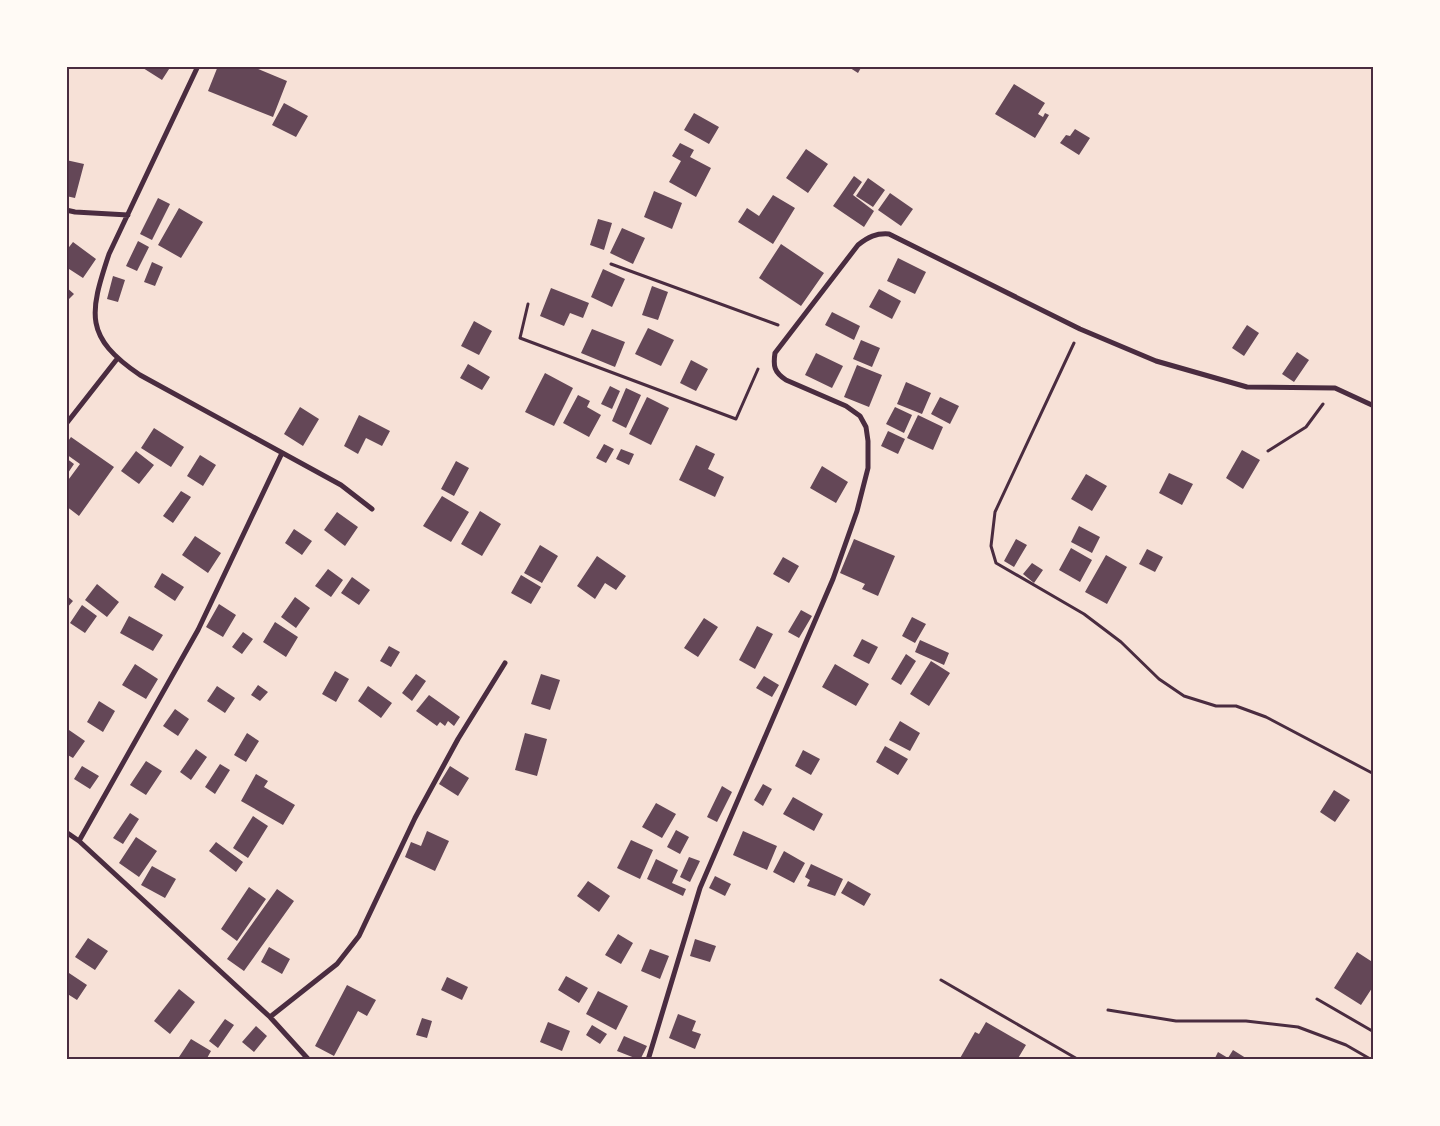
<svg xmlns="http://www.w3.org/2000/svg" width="1440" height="1126" viewBox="0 0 1440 1126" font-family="Raleway,sans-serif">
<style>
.building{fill:#644757}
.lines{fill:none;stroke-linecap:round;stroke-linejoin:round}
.path{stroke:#4a2c40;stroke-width:3}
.minor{stroke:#4a2c40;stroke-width:5}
.neatline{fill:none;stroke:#4a2c40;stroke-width:2}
</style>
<rect width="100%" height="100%" fill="#f7e1d7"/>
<!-- building -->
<path class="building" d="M144 66H171L162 80 143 68Z
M218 66H251L287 81 273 117 208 91Z
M847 66H862L858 73Z
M1014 84 1045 103 1038 114 1043 117 1045 113 1049 115 1035 138 995 114Z
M284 103 308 116 296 137 272 125Z
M694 113 719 127 709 144 684 130Z
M1075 129 1090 138 1079 155 1060 143 1066 135 1070 136Z
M680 143 694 150 690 157 711 168 696 197 669 182 681 161 672 156Z
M806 149 828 164 808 193 786 178Z
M66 160 84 164 75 198 66 196Z
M854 176 862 182 853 195 874 211 864 227 833 206Z
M868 178 885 190 873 207 856 196Z
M654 191 682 203 672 229 644 217Z
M890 193 913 209 901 226 878 210Z
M773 195 795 208 773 244 738 222 747 208 759 216Z
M158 198 170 204 152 240 140 234Z
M179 208 203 222 181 258 158 245Z
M598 219 612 223 604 250 590 245Z
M622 228 645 238 633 264 610 253Z
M138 241 149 247 137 271 126 266Z
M73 242 96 259 83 278 66 267V251Z
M781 244 824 273 801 306 759 278Z
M898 258 926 272 915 294 887 281Z
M152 262 163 267 155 286 144 282Z
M603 269 625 279 612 307 591 297Z
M113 276 125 280 118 302 107 299Z
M652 286 668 292 658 320 642 315Z
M66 287 74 294 66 302Z
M551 288 589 303 583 318 570 313 564 326 540 316Z
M879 289 901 301 892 319 869 307Z
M832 312 860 326 854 340 825 325Z
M474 321 492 331 479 355 461 346Z
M1247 325 1259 333 1244 356 1232 348Z
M648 328 674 340 661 366 635 354Z
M592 329 625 342 615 367 581 353Z
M861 340 880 348 872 367 853 359Z
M1297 352 1309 360 1294 382 1282 374Z
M816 353 843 366 832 388 805 375Z
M691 360 708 369 696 391 680 383Z
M468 364 490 377 482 390 460 378Z
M857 365 882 375 869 407 844 397Z
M545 373 573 388 554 426 525 412Z
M906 382 931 393 922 414 897 404Z
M610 386 620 391 612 409 601 404Z
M626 388 641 395 626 428 612 421Z
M578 395 590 401 587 407 601 415 589 437 563 423Z
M647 397 669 408 651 445 629 434Z
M940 397 959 406 950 424 931 414Z
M300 407 319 419 303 446 284 434Z
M895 407 912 415 904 433 886 424Z
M359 415 390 431 382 446 366 438 358 454 344 446Z
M918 415 943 427 933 450 907 438Z
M154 428 184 447 171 467 141 448Z
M888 431 905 439 898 454 881 446Z
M71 437 114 467 79 516 66 506V483L80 464 66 454V444Z
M604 444 614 449 606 463 596 458Z
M696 445 715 454 708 469 724 477 715 497 679 480Z
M621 449 634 454 629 465 616 459Z
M1242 450 1260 460 1243 489 1226 478Z
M136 451 154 465 139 484 121 471Z
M200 455 216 465 203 486 187 476Z
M66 458 74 464 66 476Z
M456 461 469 468 454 496 441 489Z
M822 466 848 482 836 503 810 488Z
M1169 473 1193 484 1182 505 1159 493Z
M1086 474 1107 486 1092 511 1071 499Z
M181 491 191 497 173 523 163 516Z
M442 496 469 512 451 542 423 526Z
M480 511 501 524 482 556 461 544Z
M337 512 358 527 345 546 324 530Z
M1079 526 1100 537 1092 553 1071 542Z
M294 529 312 541 302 555 285 543Z
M195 536 221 553 208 573 182 555Z
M854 539 895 556 878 596 862 589 865 584 840 573Z
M1016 539 1027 545 1014 567 1004 561Z
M540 545 558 556 542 583 524 573Z
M1071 548 1092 560 1080 582 1059 570Z
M1147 549 1163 557 1155 572 1139 564Z
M1106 555 1127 567 1107 604 1085 592Z
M597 556 626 576 616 590 605 583 595 599 577 586Z
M783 557 799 566 789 583 773 574Z
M1032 563 1043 570 1034 583 1023 574Z
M328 569 343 580 331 597 315 586Z
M162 573 184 587 175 601 154 587Z
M521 575 541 587 531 604 511 593Z
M352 577 370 590 359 605 341 593Z
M97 584 119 602 107 617 85 600Z
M66 595 73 601 66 609Z
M295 597 310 608 296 628 281 617Z
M219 604 236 615 223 637 206 627Z
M82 605 97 616 85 633 70 623Z
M801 610 812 616 799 638 788 632Z
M129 616 163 635 153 651 120 633Z
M912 617 926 624 915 643 902 636Z
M704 618 718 627 698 657 684 648Z
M275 622 298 637 286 657 263 642Z
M757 626 773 634 755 669 739 660Z
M243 632 253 639 242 654 232 647Z
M862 639 878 647 869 664 853 656Z
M920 640 949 653 944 665 915 652Z
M389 646 400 652 391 667 380 661Z
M906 654 916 661 901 685 891 679Z
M931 661 950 673 929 706 910 694Z
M135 664 158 679 146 699 122 685Z
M835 664 869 684 856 706 822 687Z
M335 671 349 679 336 702 322 694Z
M416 674 426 681 412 701 402 693Z
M541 674 560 680 550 710 531 704Z
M764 676 779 685 772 697 756 688Z
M258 685 268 692 260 701 251 695Z
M217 686 235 698 225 713 207 701Z
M368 686 392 703 381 718 358 701Z
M429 695 460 717 454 726 448 721 445 726 440 722 437 726 416 711Z
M99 701 115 711 103 732 87 722Z
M175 709 189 719 178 736 163 726Z
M900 721 920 733 910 751 889 740Z
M69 730 85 741 73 758 66 754V735Z
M247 733 259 741 246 762 234 755Z
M525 733 547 739 537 776 515 770Z
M885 746 908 759 898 775 876 762Z
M196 749 207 757 191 780 180 772Z
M803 750 820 759 811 775 795 766Z
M146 761 162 771 146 795 130 785Z
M220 764 230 770 215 794 205 787Z
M82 766 99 776 90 789 74 779Z
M450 766 469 778 458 796 439 784Z
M256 774 268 781 264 787 295 805 283 825 241 801Z
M763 784 772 789 763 806 754 800Z
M722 786 732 792 717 822 707 817Z
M1334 790 1350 800 1335 822 1320 812Z
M793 797 823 814 814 831 783 814Z
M656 803 676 814 662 838 642 827Z
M130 813 139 819 123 844 113 838Z
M253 816 268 826 248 858 233 848Z
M676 830 689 837 680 854 667 847Z
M427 831 449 841 435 871 405 857 411 842 421 846Z
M743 831 777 846 767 870 733 855Z
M136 837 157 851 139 877 119 863Z
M631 840 653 850 640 879 617 868Z
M216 842 243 862 236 872 209 851Z
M784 851 805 863 794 883 773 872Z
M689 857 700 861 690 882 680 877Z
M656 859 678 870 672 883 686 889 683 896 647 879Z
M811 864 843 879 835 896 807 886 810 880 805 877Z
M152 866 176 879 165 898 141 885Z
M715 876 731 884 725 896 709 888Z
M588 881 610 896 599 912 577 896Z
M848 881 871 894 864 906 841 893Z
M249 887 266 899 237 941 221 929Z
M277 889 294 901 244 971 227 959Z
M618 934 633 943 621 964 605 955Z
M88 938 108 951 95 970 75 957Z
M695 939 716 946 710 962 690 956Z
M269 947 290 959 282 974 261 962Z
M650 949 669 956 660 979 641 971Z
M1357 952 1374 963V985L1361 1005 1334 988Z
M66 971 87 985 77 1000 66 993Z
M566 976 588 988 579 1003 558 990Z
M447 977 468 987 462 1000 441 990Z
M347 985 376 1000 367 1016 358 1011 334 1056 315 1046Z
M179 989 195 1002 170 1034 154 1021Z
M598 991 628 1006 616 1030 586 1014Z
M678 1014 696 1021 692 1031 701 1034 695 1049 669 1038Z
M422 1018 432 1021 427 1038 416 1035Z
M225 1019 234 1025 218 1048 209 1041Z
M548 1022 570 1031 562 1051 540 1042Z
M986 1022 1026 1045 1017 1060H959L975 1032 979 1034Z
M592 1025 607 1034 600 1044 586 1035Z
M256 1026 267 1036 254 1052 242 1042Z
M624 1036 647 1046 640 1060 617 1051Z
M191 1039 211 1051 206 1060H177Z
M1233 1050 1249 1060H1214L1218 1052 1228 1058Z"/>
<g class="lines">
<!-- path -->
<path class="path" d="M611 264 778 325
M528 304 520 338 736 419 758 369
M1074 343 995 512 991 546 996 563 1084 614 1121 642 1159 679 1184 696 1216 706H1236L1266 717 1374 774
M1268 451 1306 427 1323 404
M941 980 1079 1060
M1317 999 1374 1032
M1108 1010 1176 1021H1246L1298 1027 1346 1045 1372 1060"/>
<!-- minor -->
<path class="minor" d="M198 66 109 254C89 314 84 337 140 375L341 485 372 509
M66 210 75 212 128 215
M66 424 117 359
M66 832 79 841 270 1017 309 1060
M79 841 198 630 282 453
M270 1017 337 964 359 936 415 818 458 739 505 663
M648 1060 700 888 833 579 857 511 868 468V441L866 427 860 416 846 406 786 380C774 372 773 366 775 353L858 245C868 237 876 233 889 234L1080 329 1156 361 1247 387 1335 388 1374 406"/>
</g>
<!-- border -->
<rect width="1440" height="1126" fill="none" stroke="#fffaf5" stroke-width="135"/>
<rect x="68" y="68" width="1304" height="990" class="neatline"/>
</svg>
